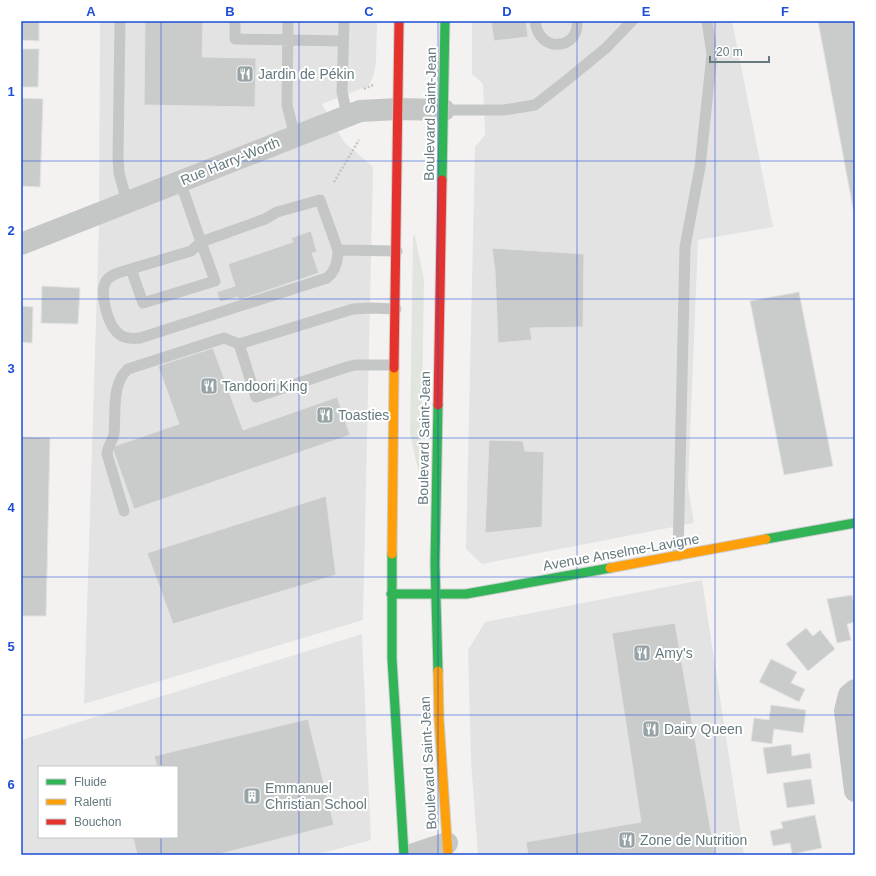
<svg xmlns="http://www.w3.org/2000/svg" width="876" height="876" viewBox="0 0 876 876" font-family="Helvetica,sans-serif">
<style>
.built{fill:#e3e3e3;fill-rule:evenodd}
.green{fill:#e2e4de}
.building{fill:#cacbcb;stroke:#e2e2e1}
.lines{fill:none;stroke-linecap:round;stroke-linejoin:round}
.fast-casing{stroke:#cdcece;stroke-width:11}
.slow-casing{stroke:#cdcece;stroke-width:11}
.jam-casing{stroke:#cdcece;stroke-width:11}
.path{stroke:#c3c4c5;stroke-width:2.5;stroke-dasharray:2 2;stroke-linecap:butt}
.lane{stroke:#c5c7c7;stroke-width:11}
.street{stroke:#c5c7c7;stroke-width:22}
.fast{stroke:#30b455;stroke-width:9}
.slow{stroke:#ff9f0a;stroke-width:9}
.jam{stroke:#e5322d;stroke-width:9}
.grid{fill:none;stroke:#1d4ed8;stroke-width:1;stroke-opacity:0.55}
.labels{text-anchor:middle;dominant-baseline:central;stroke-width:4;stroke-linejoin:round;paint-order:stroke}
.poi-label{font-size:14px;fill:#65797e;stroke:#fff;text-anchor:start}
.street-label{font-size:14px;fill:#65797e;stroke:#fff}
.neatline{fill:none;stroke:#1d4ed8;stroke-width:1.5}
.grid-label{font-size:13px;text-anchor:middle;font-weight:bold;fill:#1d4ed8}
</style>
<rect width="100%" height="100%" fill="#f3f2f1"/>
<!-- built -->
<path class="built" d="M100 21H377L376 64 373 77 368 86 322 104 344 142 373 167 363 620 84 704 99 224Z
M472 21H732L773 227 698 240 688 487 694 523 482 564 466 549 475 147 485 135 483 84 472 74Z
M702 580 744 855H478L471 761 468 650 485 622Z
M362 634 371 840 315 855H21V740ZM39 767H177V837H39Z"/>
<!-- green -->
<path class="green" d="M413 236H415L424 280 421 470H418L410 434Z"/>
<!-- building -->
<path class="building" d="M21 21H39V41L21 40Z
M145 21H203L202 57 256 58 255 107 144 105Z
M491 21H526L528 37 494 41Z
M818 21H855V219Z
M21 49H39L38 87H21Z
M21 98 43 99 40 187 21 186Z
M311 231 317 252 312 253 319 273 239 300 238 297 220 302 217 292 235 286 228 264 293 242 291 238Z
M492 248 584 254 583 327 530 328 532 340 498 343 495 271Z
M42 286 80 288 78 324 41 323Z
M799 292 833 466 784 475 750 301Z
M21 306 33 307 32 343 21 342Z
M213 348 243 430 337 397 350 435 134 509 112 447 179 424 158 366Z
M21 437 50 438 46 616H21Z
M489 440 523 441 525 451 544 452 542 527 485 533Z
M326 496 336 575 173 624 147 553Z
M852 595 855 608V622L847 624 851 640 837 643 827 599Z
M675 623 715 855H528L526 842 641 822 612 633Z
M806 628 813 636 820 630 835 649 808 671 786 644Z
M771 659 797 672 791 683 805 689 799 702 759 682Z
M771 705 806 710 803 733 774 729 772 744 751 741 754 718 769 720Z
M308 719 334 825 216 855H137L133 837H177V767H157L154 756Z
M791 744 792 756 810 753 812 768 767 774 763 748Z
M811 779 815 804 787 808 783 783Z
M815 815 822 848 792 854 790 843 773 846 770 831 783 828 781 822Z"/>
<g class="lines">
<!-- fast casing -->
<g class="fast-casing">
<path id="fast" d="M442 180 445 21
M766 539 855 523
M392 554V659L404 855
M391 594H466L610 568
M438 671 435 564 438 405"/>
</g>
<!-- slow casing -->
<g class="slow-casing">
<path id="slow" d="M392 554 394 368
M610 568 766 539
M438 671 439 719 448 855"/>
</g>
<!-- jam casing -->
<g class="jam-casing">
<path id="jam" d="M394 368 399 21
M438 405 442 180"/>
</g>
<!-- path -->
<path class="path" d="M364 89 373 85
M334 182 359 140"/>
<!-- lane -->
<path class="lane" d="M120 21 118 158 119 173 127 202
M235 21V39L343 41
M288 21 287 105 295 136
M344 21 342 92 347 115
M535 21C539 55 580 49 577 21
M444 110H504L535 105 567 80 606 48 632 21
M180 181 201 242 265 219 277 212 320 200 338 250 397 251
M201 242 215 281 143 303 131 269 191 251Z
M131 269C122 272 112 273 106 281 99 293 108 326 119 334 125 339 132 339 140 338L327 278C336 271 338 261 338 250
M394 365H355L347 367 256 397 239 344 353 309 371 308 396 309
M124 511 107 454C108 445 113 441 114 434 116 413 111 384 128 369L224 338 239 344
M678 556 685 247 700 167 712 54 707 21"/>
<!-- street -->
<path class="street" d="M21 244 360 111 398 109 444 110
M855 690 849 695 845 711 855 791
M411 855 447 843"/>
<!-- fast -->
<use href="#fast" class="fast"/>
<!-- slow -->
<use href="#slow" class="slow"/>
<!-- jam -->
<use href="#jam" class="jam"/>
</g>
<!-- grid -->
<path class="grid" d="M161 21V767M299 21V855M438 21V855M577 21V855M715 21V855M21 161H855M21 299H855M21 438H855M21 577H855M21 715H855M161 837V855"/>
<!-- icons -->
<defs>
<g id="restaurant-square" transform="scale(0.9)"><rect x="-9" y="-9" width="18" height="18" rx="4" fill="#97a3a6" stroke="#fff"/><path d="M-5-6h1v4h1v-4h1v4h1v-4h1v5L-1.5 .5V6h-2V.5L-5-1ZM5-6V6H3V1.5H1.5Q1.5-4 5-6Z" fill="#fff"/></g>
<g id="building-square" transform="scale(0.9)"><rect x="-9" y="-9" width="18" height="18" rx="4" fill="#97a3a6" stroke="#fff"/><path d="M-4-6H4V6H1V3H-1V6H-4ZM-2.5-4.3h1.7v1.8h-1.7ZM.8-4.3h1.7v1.8H.8ZM-2.5-1h1.7V.8h-1.7ZM.8-1h1.7V.8H.8Z" fill="#fff"/></g>
</defs>
<g fill-rule="evenodd">
<use href="#restaurant-square" x="245" y="74"/>
<use href="#restaurant-square" x="209" y="386"/>
<use href="#restaurant-square" x="325" y="415"/>
<use href="#restaurant-square" x="642" y="653"/>
<use href="#restaurant-square" x="651" y="729"/>
<use href="#building-square" x="252" y="796"/>
<use href="#restaurant-square" x="627" y="840"/>
</g>
<g class="labels">
<!-- poi labels -->
<g class="poi-label">
<text x="258" y="74">Jardin de Pékin</text>
<text x="222" y="386">Tandoori King</text>
<text x="338" y="415">Toasties</text>
<text x="655" y="653">Amy's</text>
<text x="664" y="729">Dairy Queen</text>
<text x="265" y="788">Emmanuel<tspan x="265" dy="16">Christian School</tspan></text>
<text x="640" y="840">Zone de Nutrition</text>
</g>
<!-- street labels -->
<g class="street-label">
<text transform="translate(430 114) rotate(-89)">Boulevard Saint-Jean</text>
<text transform="translate(230 161) rotate(-22)">Rue Harry-Worth</text>
<text transform="translate(424 438) rotate(-89)">Boulevard Saint-Jean</text>
<text transform="translate(621 552) rotate(-10)">Avenue Anselme-Lavigne</text>
<text transform="translate(428 763) rotate(-93)">Boulevard Saint-Jean</text>
</g>
</g>
<!-- border -->
<rect width="876" height="876" fill="none" stroke="#ffffff" stroke-width="44"/>
<!-- legend -->
<rect x="38" y="766" width="140" height="72" fill="#ffffff" stroke="#c1c9cb"/>
<rect x="46" y="779" width="20" height="6" fill="#30b455" stroke="#c1c9cb"/>
<text x="74" y="786" font-size="12" fill="#65797e">Fluide</text>
<rect x="46" y="799" width="20" height="6" fill="#ff9f0a" stroke="#c1c9cb"/>
<text x="74" y="806" font-size="12" fill="#65797e">Ralenti</text>
<rect x="46" y="819" width="20" height="6" fill="#e5322d" stroke="#c1c9cb"/>
<text x="74" y="826" font-size="12" fill="#65797e">Bouchon</text>
<!-- scale -->
<path d="M710 56v6h59v-6" fill="none" stroke="#65797e" stroke-width="2"/>
<text x="716" y="56" font-size="12" fill="#65797e" stroke="#ffffff" stroke-width="3" paint-order="stroke">20 m</text>
<rect x="22" y="22" width="832" height="832" class="neatline"/>
<g class="grid-label">
<text x="91" y="16">A</text>
<text x="230" y="16">B</text>
<text x="369" y="16">C</text>
<text x="507" y="16">D</text>
<text x="646" y="16">E</text>
<text x="785" y="16">F</text>
<text x="11" y="96">1</text>
<text x="11" y="235">2</text>
<text x="11" y="373">3</text>
<text x="11" y="512">4</text>
<text x="11" y="651">5</text>
<text x="11" y="789">6</text>
</g>
</svg>
